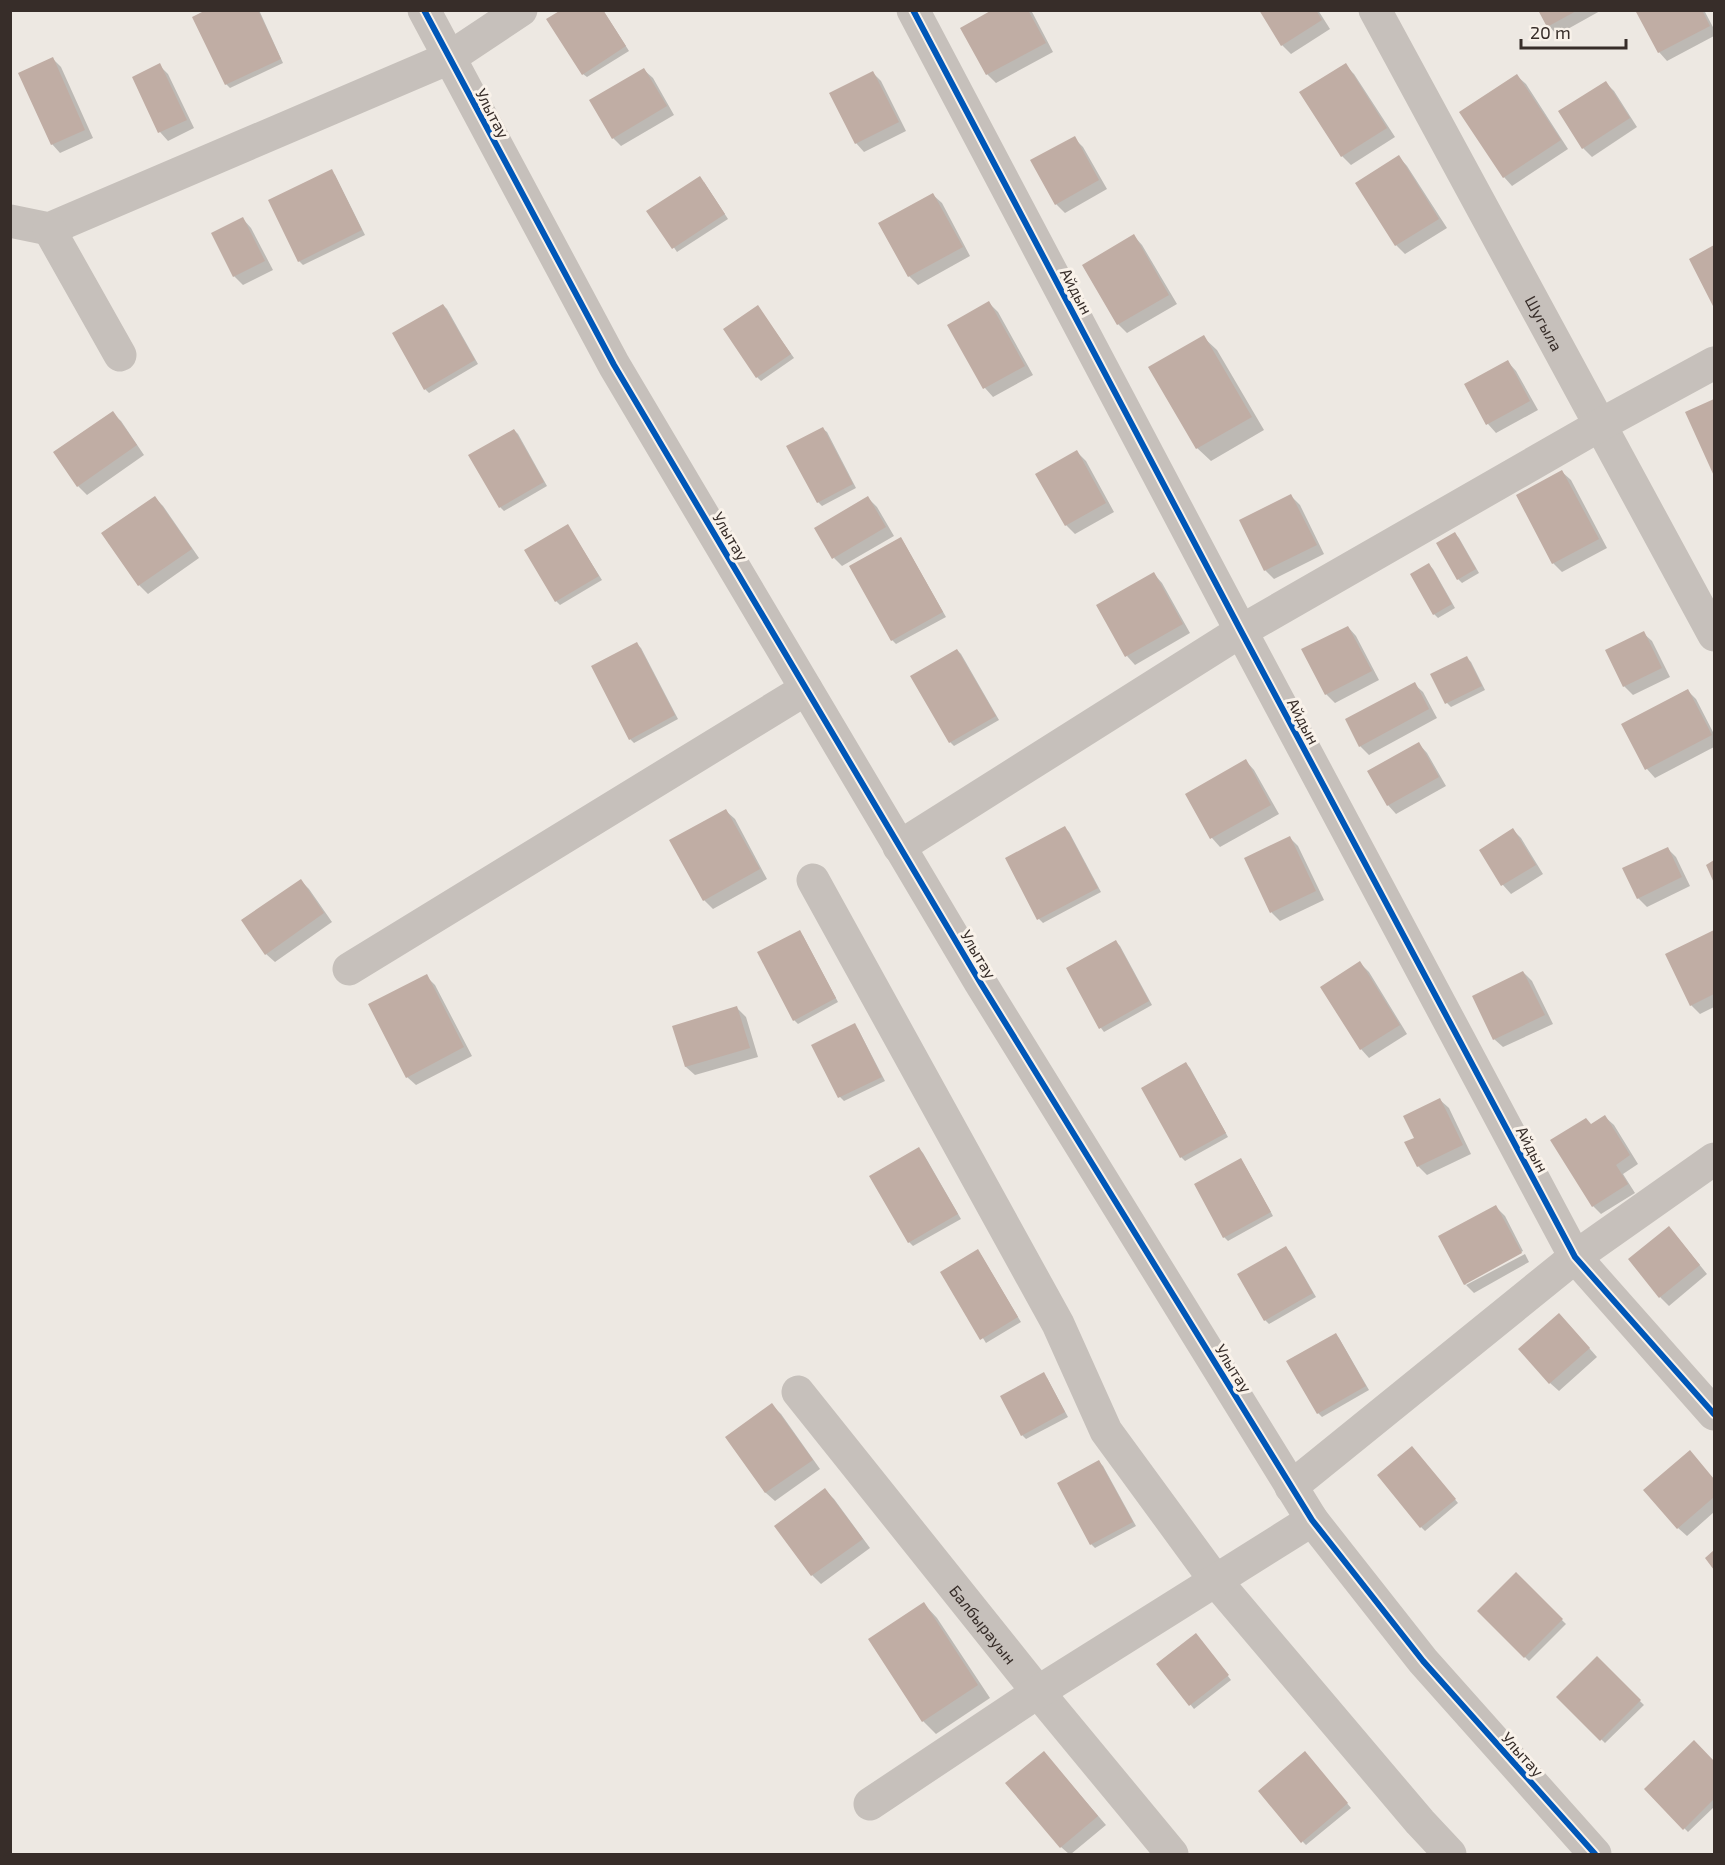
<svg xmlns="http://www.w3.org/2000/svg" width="1725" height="1865" viewBox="0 0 1725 1865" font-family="'Exo 2',sans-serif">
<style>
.shadow{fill:#0003}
.building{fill:#c0ada4}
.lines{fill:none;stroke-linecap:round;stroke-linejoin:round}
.minor{stroke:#c6c0bb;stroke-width:33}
.cycleway-casing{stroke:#f9f2ea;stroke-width:10}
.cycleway{stroke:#0057b8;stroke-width:6}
.labels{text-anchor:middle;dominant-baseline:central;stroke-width:6;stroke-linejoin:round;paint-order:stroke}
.street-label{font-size:16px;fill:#372d29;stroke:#f9f2ea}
</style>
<rect width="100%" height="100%" fill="#ede8e2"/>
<!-- shadow -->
<path class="shadow" d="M210 10H259L283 63 230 88 226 84Z
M603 10 629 51 587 77 583 74Z
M995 10H1031L1053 52 996 83 987 74Z
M1260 10H1318L1330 29 1291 54 1282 45Z
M1540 10H1600V11L1557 35 1549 26Z
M1637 10H1704L1714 29V36L1667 61 1659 52Z
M53 59 61 67 93 138 60 153 52 144Z
M159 65 168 74 194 128 168 141 160 132Z
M1345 65 1354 74 1395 137 1351 165 1342 156 1301 93Z
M644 70 653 78 674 115 621 146 613 138Z
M873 73 881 81 906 131 864 152 856 143Z
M1517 76 1526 84 1568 149 1512 186 1504 177Z
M1605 82 1614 91 1637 127 1592 157 1583 148Z
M1074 138 1083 147 1107 189 1065 213 1056 204Z
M1399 157 1407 166 1447 228 1405 254 1396 245 1357 184Z
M331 171 335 175 365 235 303 265 299 261Z
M704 182 728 219 677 252 649 211Z
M933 195 942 203 970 256 918 285 909 276Z
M243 219 251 228 273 270 243 285 234 276 213 234Z
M1134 236 1142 245 1177 304 1127 333 1118 324 1084 265Z
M1714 247V305L1691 260Z
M989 303 998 312 1033 375 993 397 985 388 949 325Z
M443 305 447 309 478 364 429 393 425 389Z
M758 307 794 358 761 381 757 377Z
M1203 337 1217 350 1264 430 1211 461 1197 448Z
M1508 362 1516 371 1538 410 1496 433 1488 424Z
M1714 400V473L1687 413Z
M112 413 121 421 144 455 87 495 78 486Z
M823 429 827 432 856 488 822 506 818 502 788 446Z
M514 430 518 434 547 486 504 511 500 507Z
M1077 452 1086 461 1114 512 1075 534 1066 525Z
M1562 472 1571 480 1607 548 1562 572 1553 563Z
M1291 496 1300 505 1324 554 1274 579 1265 570Z
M155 498 163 506 199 558 148 594 139 585Z
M868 498 877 507 894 536 842 566 834 558Z
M568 526 602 580 560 605 556 601Z
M1455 534 1459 538 1479 573 1462 583 1458 579Z
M901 539 904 543 946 617 896 644 892 640 851 566Z
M1429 565 1433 569 1455 608 1438 618 1434 614Z
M1154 574 1162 583 1190 633 1135 665 1127 656Z
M1348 627 1356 636 1379 680 1335 703 1326 694Z
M1643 633 1652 641 1670 677 1633 695 1624 686Z
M637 644 641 648 678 719 634 743 630 739Z
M957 650 961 654 999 720 954 746 950 742Z
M1467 658 1471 662 1485 690 1451 707 1447 703Z
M1414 684 1423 692 1437 718 1369 755 1360 746Z
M1687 690 1696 699 1714 734V747L1655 778 1647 769 1623 725Z
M1419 744 1427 753 1446 786 1396 814 1388 805Z
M1246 761 1254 770 1279 814 1220 847 1212 838 1187 794Z
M726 811 735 819 767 879 713 909 704 900Z
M1065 828 1069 832 1101 892 1043 923 1039 919Z
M1513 830 1521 838 1543 874 1511 894 1503 885 1481 850Z
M1290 838 1298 846 1324 900 1280 921 1272 913 1246 859Z
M1667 848 1676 857 1690 886 1647 907 1638 898Z
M301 881 309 889 332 922 275 962 266 954Z
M799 932 803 936 838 1002 798 1024 794 1020Z
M1714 932V1007L1700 1014 1691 1005 1667 955Z
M1116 942 1120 946 1152 1005 1104 1032 1101 1028Z
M1360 963 1369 972 1407 1034 1369 1058 1361 1049Z
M1523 972 1532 981 1553 1024 1503 1047 1494 1039Z
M426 976 435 985 472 1056 416 1085 407 1077Z
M737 1008 746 1017 758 1057 695 1075 686 1067 674 1027Z
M854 1025 858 1029 885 1081 844 1101 840 1097 813 1046Z
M1186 1064 1190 1068 1228 1137 1185 1161 1181 1157 1143 1088Z
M1440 1100 1449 1108 1471 1154 1427 1175 1418 1166Z
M1605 1117 1614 1125 1638 1164 1623 1174 1635 1193 1601 1214 1593 1206 1592 1125Z
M919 1149 923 1153 961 1219 913 1246 909 1242Z
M1241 1160 1244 1164 1273 1216 1228 1241 1224 1237 1196 1185Z
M1496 1207 1505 1216 1523 1251 1466 1282V1285L1465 1284Z
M1677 1237 1707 1274 1669 1306 1660 1297Z
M1286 1248 1290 1252 1316 1297 1269 1324 1265 1320 1239 1275Z
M1525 1254 1529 1262 1474 1293 1466 1285Z
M981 1255 1021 1322 986 1343 942 1273Z
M1568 1324 1597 1357 1559 1391 1550 1383Z
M1336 1335 1339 1338 1369 1390 1322 1417 1318 1413Z
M1047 1378 1068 1417 1026 1439 1022 1435Z
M772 1405 781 1414 820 1469 775 1501 766 1493 727 1437Z
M1416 1452 1458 1503 1425 1531 1421 1527Z
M1698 1461 1714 1480V1512L1687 1536 1678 1528Z
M1099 1462 1103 1466 1136 1526 1095 1548 1091 1544 1059 1484Z
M825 1490 834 1499 870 1548 821 1584 812 1575 776 1526Z
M1516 1575 1566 1624 1529 1661 1479 1611Z
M924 1604 937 1618 990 1698 936 1734 923 1721Z
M1199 1639 1231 1680 1194 1709 1158 1664Z
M1597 1659 1644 1705 1605 1743 1558 1697Z
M1694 1742 1714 1763V1807L1688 1832 1646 1789Z
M1308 1757 1351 1808 1306 1845 1303 1842Z
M1052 1762 1106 1825 1071 1854H1069L1061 1847Z"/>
<!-- building -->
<path class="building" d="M206 10H258L281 59 225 85 192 17Z
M561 10H603L626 46 582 75 546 19Z
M992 10H1028L1046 43 986 75 960 28Z
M1259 10H1316L1322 20 1281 46Z
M1538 10H1578L1547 27Z
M1635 10H1702L1710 26 1658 53Z
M53 57 85 130 51 145 18 73Z
M160 63 187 120 158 133 132 77Z
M1346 63 1387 128 1341 157 1299 92Z
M644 68 667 106 612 139 589 100Z
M873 71 899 122 855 144 829 93Z
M1517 74 1561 140 1503 178 1459 112Z
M1606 81 1630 118 1582 149 1558 111Z
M1075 136 1099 180 1055 205 1030 160Z
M1399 155 1439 219 1395 246 1355 183Z
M332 169 362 230 298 262 268 200Z
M700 176 725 214 672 249 646 211Z
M933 193 963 247 908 277 878 223Z
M243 217 265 261 233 277 211 233Z
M1134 234 1169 295 1117 325 1082 265Z
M1714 245V308L1689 259Z
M989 301 1025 366 983 389 947 325Z
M443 304 475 360 424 390 392 333Z
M758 305 791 354 756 378 723 329Z
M1204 335 1252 417 1196 449 1148 367Z
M1508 360 1530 401 1486 425 1464 384Z
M1714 399V476L1685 412Z
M113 411 137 445 77 487 53 452Z
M823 427 853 484 817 503 786 446Z
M514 429 544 482 499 508 468 455Z
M1077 450 1106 503 1065 526 1035 474Z
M1562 470 1599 539 1552 564 1516 495Z
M1291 494 1317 545 1264 571 1239 520Z
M155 496 192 549 138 586 101 533Z
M868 496 886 527 832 559 814 528Z
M568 524 599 576 555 602 524 550Z
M1455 532 1476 569 1457 580 1436 543Z
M901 537 943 612 891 641 849 566Z
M1429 563 1452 604 1433 615 1410 574Z
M1154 572 1183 624 1125 657 1096 605Z
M1348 626 1372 671 1325 695 1301 649Z
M1644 631 1662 668 1623 687 1605 650Z
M637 642 675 715 629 740 591 666Z
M957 649 996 716 949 743 910 676Z
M1467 656 1482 686 1445 704 1430 674Z
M1415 682 1429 709 1359 747 1345 719Z
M1688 689 1712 735 1645 770 1621 724Z
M1419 742 1439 777 1387 806 1367 771Z
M1246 759 1271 805 1210 839 1185 794Z
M726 809 760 869 703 901 669 840Z
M1065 826 1098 888 1037 920 1005 858Z
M1513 828 1536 865 1501 886 1479 850Z
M1290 836 1316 891 1270 913 1244 858Z
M1668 847 1682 877 1637 899 1622 868Z
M1714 860V883L1706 865Z
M301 879 324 913 265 955 241 920Z
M800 930 836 998 793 1021 757 952Z
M1714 930V994L1690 1006 1665 954Z
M1116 940 1149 1001 1099 1029 1066 968Z
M1360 961 1400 1025 1360 1050 1320 987Z
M1523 971 1545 1015 1493 1040 1472 996Z
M427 974 464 1047 406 1078 368 1004Z
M737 1006 750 1048 685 1067 672 1026Z
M855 1023 882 1077 838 1098 811 1045Z
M1186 1062 1226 1133 1180 1158 1141 1088Z
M1440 1098 1463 1145 1417 1167 1404 1142 1414 1138 1403 1116Z
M1605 1115 1630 1155 1616 1165 1628 1184 1592 1207 1550 1140 1586 1118 1591 1124Z
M919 1147 958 1214 908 1243 869 1176Z
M1241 1158 1271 1212 1223 1238 1194 1184Z
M1496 1205 1522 1253 1464 1285 1438 1236Z
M1669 1226 1700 1265 1659 1298 1628 1259Z
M1286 1246 1313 1293 1264 1321 1237 1274Z
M978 1249 1018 1317 980 1340 940 1272Z
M1559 1313 1590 1348 1549 1384 1518 1349Z
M1336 1333 1366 1386 1317 1414 1286 1361Z
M1044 1372 1065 1412 1021 1436 1000 1396Z
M772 1403 813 1460 765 1493 725 1437Z
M1412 1446 1456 1499 1420 1528 1377 1475Z
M1690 1450 1714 1479V1497L1677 1529 1643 1490Z
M1099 1460 1133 1522 1090 1545 1057 1483Z
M825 1488 863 1539 811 1576 774 1526Z
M1714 1550V1570L1705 1558Z
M1516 1572 1563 1619 1524 1658 1477 1611Z
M924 1602 978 1685 922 1722 868 1639Z
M1196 1633 1229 1675 1189 1706 1156 1664Z
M1597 1656 1641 1700 1600 1741 1556 1697Z
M1694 1740 1714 1761V1799L1683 1830 1644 1789Z
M1044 1751 1098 1816 1060 1848 1005 1783Z
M1305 1751 1348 1803 1301 1843 1258 1791Z"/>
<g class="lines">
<!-- minor -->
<g class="minor">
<path d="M424 10 614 365 980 982 1312 1520 1423 1661 1595 1854"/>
<path d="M913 10 1241 631 1575 1257 1714 1414"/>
<path id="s1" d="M1375 10 1714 635"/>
<path d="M10 221 49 229 449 58 521 10"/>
<path d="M49 229 120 355"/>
<path d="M899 847 1241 631 1600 425 1714 363"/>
<path d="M813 880 1058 1324 1106 1431 1215 1580 1420 1822 1450 1854"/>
<path d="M349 969 806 689"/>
<path id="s2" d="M798 1392 1038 1692 1172 1854"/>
<path d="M1291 1487 1575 1257 1714 1159"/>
<path d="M870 1804 1038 1692 1312 1520"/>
</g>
<!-- cycleway casing -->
<g class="cycleway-casing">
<path id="cycleway" d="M424 10 614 365 980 982 1312 1520 1423 1661 1595 1854
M913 10 1241 631 1575 1257 1714 1414"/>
</g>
<!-- cycleway -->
<use href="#cycleway" class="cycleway"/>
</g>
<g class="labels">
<!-- street labels -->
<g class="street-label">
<text transform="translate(493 113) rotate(62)">Улытау</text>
<text transform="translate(1077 291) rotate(62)">Айдын</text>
<text stroke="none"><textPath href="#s1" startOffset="356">Шугыла</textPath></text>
<text transform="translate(731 536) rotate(59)">Улытау</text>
<text transform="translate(1304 721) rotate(62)">Айдын</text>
<text transform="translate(979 954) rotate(59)">Улытау</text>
<text transform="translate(1533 1149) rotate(62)">Айдын</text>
<text transform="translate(1234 1368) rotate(58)">Улытау</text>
<text stroke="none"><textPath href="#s2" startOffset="297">Балбырауын</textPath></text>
<text transform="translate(1523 1754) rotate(48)">Улытау</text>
</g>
</g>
<!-- border -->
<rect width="1725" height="1865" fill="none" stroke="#372d29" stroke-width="24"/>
<!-- scale -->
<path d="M1521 39v9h105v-9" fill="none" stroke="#372d29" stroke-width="3"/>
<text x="1530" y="39" font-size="18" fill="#372d29" stroke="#f9f2ea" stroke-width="4.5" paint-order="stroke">20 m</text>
</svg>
